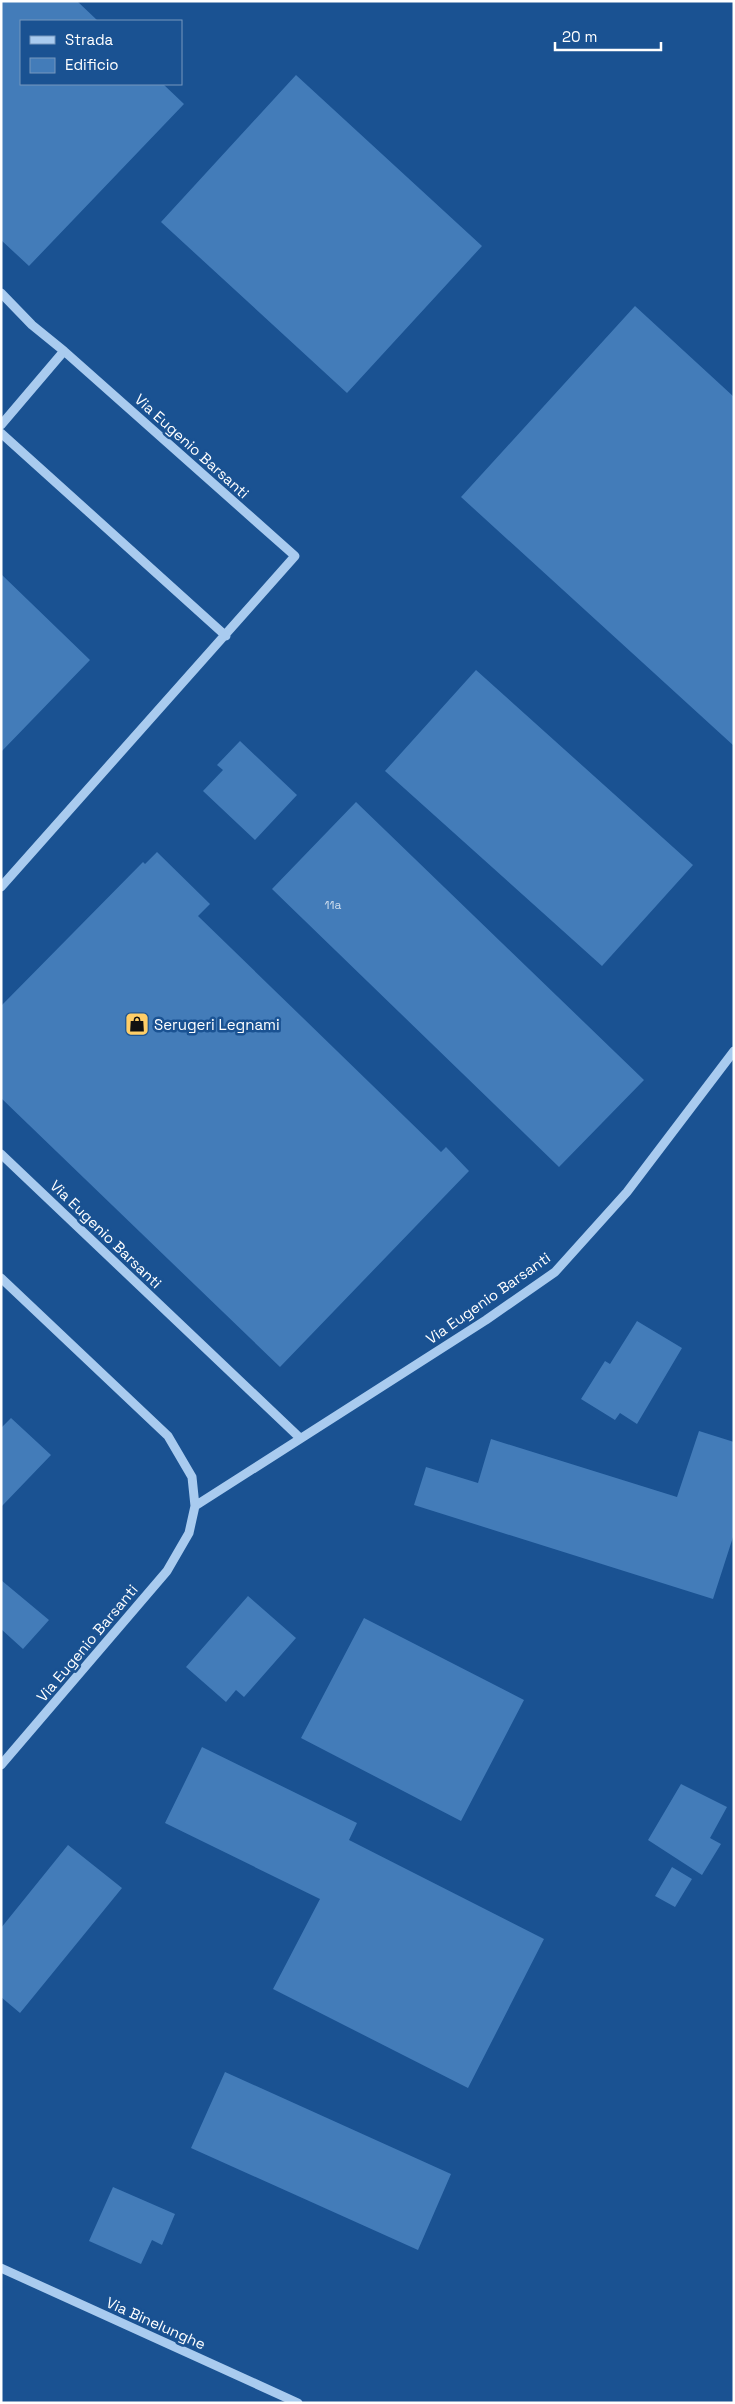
<svg xmlns="http://www.w3.org/2000/svg" width="735" height="2404" viewBox="0 0 735 2404" font-family="'Space Grotesk',sans-serif">
<style>
.building{fill:#437cb9}
.lines{fill:none;stroke-linecap:round;stroke-linejoin:round}
.minor{stroke:#a9cbef;stroke-width:9}
.labels{text-anchor:middle;dominant-baseline:central;stroke-width:5;stroke-linejoin:round;paint-order:stroke}
.number-label{font-size:12px;fill:#d0deee}
.street-label{font-size:15px;fill:#fff;stroke:#1a5292}
.poi-label{font-size:15px;fill:#fff;stroke:#1a5292;text-anchor:start}
</style>
<rect width="100%" height="100%" fill="#1a5292"/>
<!-- building -->
<path class="building" d="M1 1H77L98 21H21V84H163L184 104 29 266 1 240Z
M296 75 482 246 347 393 161 222Z
M635 306 734 397V746L461 497Z
M1 574 90 660 1 752Z
M476 670 693 865 602 966 385 771Z
M240 741 297 795 255 840 203 791 223 770 217 765Z
M356 802 644 1080 559 1167 272 889Z
M157 852 210 904 198 916 441 1152 446 1147 469 1171 280 1367 1 1098V1006L143 862 145 864Z
M637 1321 682 1348 637 1424 620 1413 615 1420 581 1399 605 1361 610 1364Z
M11 1418 51 1455 2 1506 1 1428Z
M699 1431 734 1442V1534L713 1599 414 1505 426 1467 478 1483 491 1439 677 1497Z
M1 1580 49 1620 23 1649 1 1629Z
M248 1596 296 1638 244 1697 236 1690 226 1702 186 1667Z
M364 1618 524 1700 461 1821 301 1738Z
M202 1747 357 1823 349 1840 544 1939 468 2088 273 1989 320 1899 165 1823Z
M681 1784 727 1807 710 1838 721 1844 702 1875 648 1840Z
M68 1845 122 1888 20 2013 1 1997V1928Z
M672 1867 692 1879 675 1907 655 1896Z
M225 2072 451 2174 418 2250 191 2148Z
M113 2187 175 2214 162 2245 152 2240 141 2264 89 2241Z"/>
<g class="lines">
<!-- minor -->
<path class="minor" d="M1 293 32 325 64 351
M1 425 64 351 295 556 1 887
M1 433 226 636
M1 1154 300 1438
M1 1278 168 1436 192 1477 195 1506 189 1533 167 1571 1 1765
M195 1506 486 1320 555 1272 627 1192 734 1051
M1 2268 298 2403"/>
</g>
<!-- icons -->
<defs>
<g id="shop-square" transform="scale(1.25)"><rect x="-9" y="-9" width="18" height="18" rx="4" fill="#ffce67" stroke="#1a5292"/><path d="M-5-2.5h2.3a2.7 3.5 0 0 1 5.4 0H5L5.5 6h-11ZM-1.5-2.5h3a1.5 2.3 0 0 0-3 0Z" fill="#111"/></g>
</defs>
<g fill-rule="evenodd">
<use href="#shop-square" x="137" y="1024"/>
</g>
<g class="labels">
<!-- number labels -->
<g class="number-label">
<text x="333" y="905">11a</text>
</g>
<!-- street labels -->
<g class="street-label">
<text transform="translate(192 446) rotate(42)">Via Eugenio Barsanti</text>
<text transform="translate(106 1234) rotate(44)">Via Eugenio Barsanti</text>
<text transform="translate(488 1298) rotate(-35)">Via Eugenio Barsanti</text>
<text transform="translate(87 1643) rotate(-50)">Via Eugenio Barsanti</text>
<text transform="translate(156 2323) rotate(24)">Via Binelunghe</text>
</g>
<!-- poi labels -->
<g class="poi-label">
<text x="154" y="1024">Serugeri Legnami</text>
</g>
</g>
<!-- border -->
<rect width="735" height="2404" fill="none" stroke="#ffffff" stroke-width="5"/>
<!-- legend -->
<rect x="20" y="20" width="162" height="65" fill="#1a5292" stroke="#7697be"/>
<rect x="30" y="36" width="25" height="8" fill="#a9cbef" stroke="#7697be"/>
<text x="65" y="45" font-size="15" fill="#ffffff">Strada</text>
<rect x="30" y="58" width="25" height="15" fill="#437cb9" stroke="#7697be"/>
<text x="65" y="70" font-size="15" fill="#ffffff">Edificio</text>
<!-- scale -->
<path d="M555 42v8h106v-8" fill="none" stroke="#ffffff" stroke-width="2.5"/>
<text x="562" y="42" font-size="15" fill="#ffffff" stroke="#1a5292" stroke-width="4" paint-order="stroke">20 m</text>
</svg>
